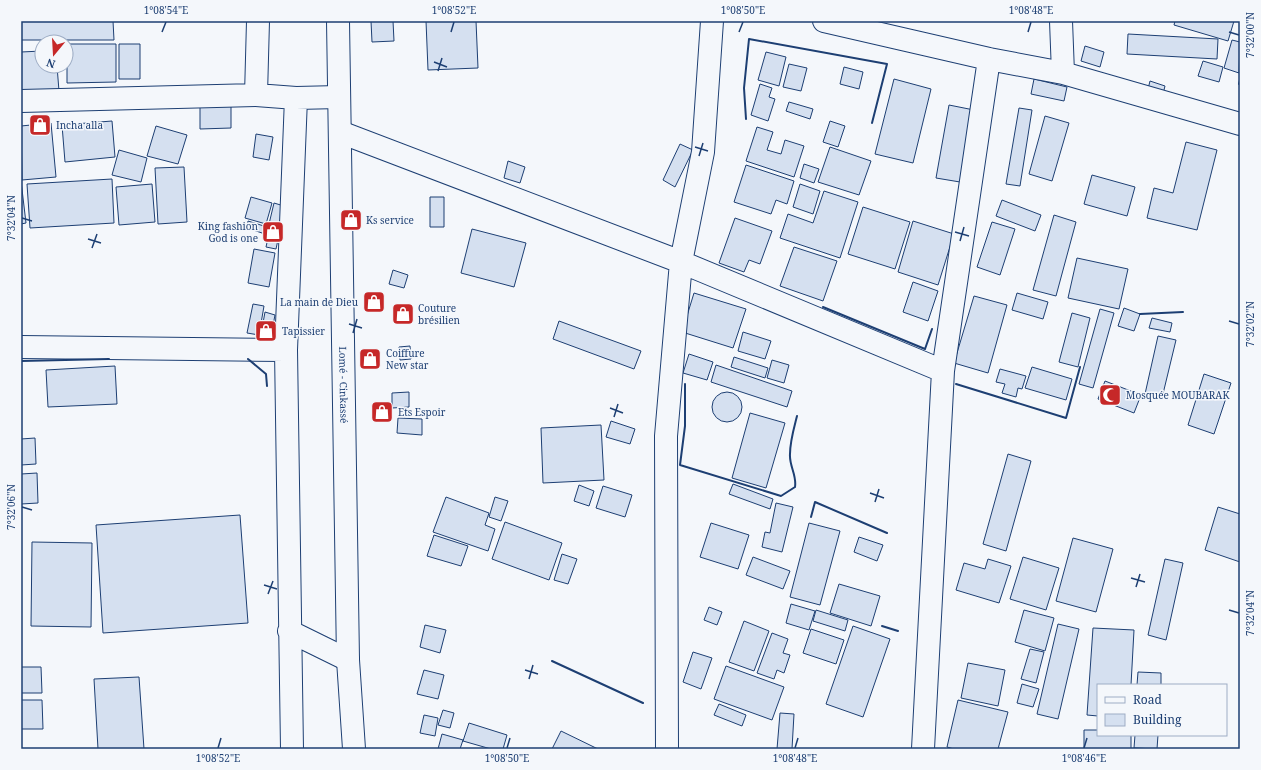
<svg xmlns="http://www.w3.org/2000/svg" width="1261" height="770" viewBox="0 0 1261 770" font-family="'Noto Serif',serif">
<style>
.building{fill:#d5e0f0;stroke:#1d3f73}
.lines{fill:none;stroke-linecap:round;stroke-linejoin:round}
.minor-casing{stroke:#1d3f73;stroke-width:24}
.highway-casing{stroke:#1d3f73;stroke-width:24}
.minor{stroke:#f4f7fb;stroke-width:22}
.highway{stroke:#f4f7fb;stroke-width:22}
.wall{stroke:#1d3f73;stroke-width:2}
.ticks{fill:none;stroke:#1d3f73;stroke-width:1.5}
.labels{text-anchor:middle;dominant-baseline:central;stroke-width:3;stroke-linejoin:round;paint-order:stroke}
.poi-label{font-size:10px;fill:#1d3f73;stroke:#f4f7fb;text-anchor:start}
.street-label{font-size:10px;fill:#1d3f73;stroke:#f4f7fb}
.neatline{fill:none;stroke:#1d3f73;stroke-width:1.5}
.ticks-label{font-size:10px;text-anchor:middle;fill:#1d3f73}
</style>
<rect width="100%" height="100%" fill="#f4f7fb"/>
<!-- building -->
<path class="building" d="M21 21H113L114 40H21Z
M371 21H393L394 41 372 42Z
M426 21H476L478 68 428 70Z
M1175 21H1234L1228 41 1174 25Z
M1128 34 1218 39 1217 59 1127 54Z
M1232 40 1240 42 1239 73 1224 68Z
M67 44H116V82L67 83Z
M119 44H140V79H119Z
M1085 46 1104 52 1100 67 1081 61Z
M42 51V66H57L59 91 21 93V52Z
M766 52 786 57 779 86 758 80Z
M1203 61 1223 67 1219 82 1198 76Z
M789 64 807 68 801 91 783 87Z
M844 67 863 72 859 89 840 84Z
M894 79 931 89 913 163 875 154Z
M1034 79 1067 87 1064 101 1031 94Z
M1150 81 1165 86 1162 98 1147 93Z
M760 84 772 88 769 97 775 99 768 121 751 115Z
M789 102 813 109 810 119 786 111Z
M200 103H231V128L200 129Z
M949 105 974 110 960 182 936 178Z
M1019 108 1032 110 1020 186 1006 184Z
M1045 116 1069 123 1052 181 1029 174Z
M112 121 115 157 65 162 62 125Z
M830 121 845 126 838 147 823 142Z
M51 123 56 177 22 180 21 126Z
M156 126 187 135 178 164 147 156Z
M757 127 773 132 767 150 781 154 785 140 804 146 794 177 746 161Z
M256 134 273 137 269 160 253 157Z
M1186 142 1217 150 1197 230 1147 218 1154 188 1173 193Z
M680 144 693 150 675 187 663 180Z
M830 147 871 161 859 195 818 182Z
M119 150 147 158 141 182 112 175Z
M508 161 525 167 520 183 504 178Z
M804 164 819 169 814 183 800 178Z
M746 165 794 181 787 204 776 200 771 214 734 202Z
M184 167 187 222 158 224 155 168Z
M1092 175 1135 187 1127 216 1084 204Z
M112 179 114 223 30 228 27 184Z
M21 181 26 223 21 224Z
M152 184 155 222 119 225 116 187Z
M800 184 820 191 813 214 793 207Z
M824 191 858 202 840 258 780 238 788 214 813 223Z
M251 197 272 203 266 224 245 218Z
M430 197H444V227H430Z
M1002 200 1041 215 1035 231 996 216Z
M274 203 284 206 279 226 269 224Z
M863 207 910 222 895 269 848 254Z
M1054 215 1076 222 1056 296 1033 290Z
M735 218 772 231 760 264 749 260 744 272 719 263Z
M248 221 267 227 265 234 247 228Z
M913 221 954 234 938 285 898 272Z
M992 222 1015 229 1000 275 977 267Z
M270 229 280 230 276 249 266 247Z
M472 229 526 243 514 287 461 273Z
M794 247 837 261 823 301 780 286Z
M254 249 275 253 269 287 248 283Z
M1077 258 1128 269 1119 309 1068 298Z
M393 270 408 275 404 288 389 284Z
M913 282 938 291 928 321 903 312Z
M694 293 746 309 733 348 682 332Z
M1017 293 1048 302 1043 319 1012 310Z
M974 296 1007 305 988 373 954 363Z
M253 304 264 306 259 335 247 333Z
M1124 308 1140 314 1134 331 1118 326Z
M1100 309 1114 313 1093 388 1079 384Z
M265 312 275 315 271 336 261 334Z
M1072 313 1090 318 1078 367 1059 362Z
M1152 318 1172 323 1170 332 1149 328Z
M559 321 641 351 634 369 553 339Z
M743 332 771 341 765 359 738 351Z
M1158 336 1176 340 1162 398 1145 394Z
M410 346 411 359 400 360 399 347Z
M689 354 713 362 707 380 683 373Z
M734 357 768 368 765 378 731 367Z
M772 360 789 365 784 383 767 378Z
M716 365 792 391 787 407 711 382Z
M115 366 117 404 48 407 46 370Z
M1032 367 1072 379 1066 400 1025 388Z
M1000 369 1026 376 1022 389 1018 388 1016 397 1002 393 1005 384 996 382Z
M1204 374 1231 383 1214 434 1188 425Z
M1105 381 1141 395 1134 413 1098 399Z
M712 407a15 15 0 1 1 30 0a15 15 0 1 1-30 0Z
M409 392V407L392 408V393Z
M750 413 785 423 766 488 732 478Z
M398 418 422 419V435L397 433Z
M611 421 635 429 630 444 606 437Z
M601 425 604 480 543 483 541 428Z
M35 438 36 464 21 465V439Z
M1008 454 1031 461 1006 551 983 544Z
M37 473 38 503 21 504V474Z
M733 484 773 499 770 509 729 494Z
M579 485 594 491 589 506 574 501Z
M603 486 632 495 625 517 596 508Z
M446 497 489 513 485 525 495 529 488 551 433 532Z
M495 497 508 501 501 521 489 517Z
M776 503 793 507 782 552 762 547 765 532 770 533Z
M1218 507 1240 514V562L1205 550Z
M240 515 248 623 103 633 96 525Z
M505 522 562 543 549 580 492 559Z
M711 523 749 535 738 569 700 557Z
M809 523 840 531 820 605 790 597Z
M434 535 468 546 461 566 427 556Z
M859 537 883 545 877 561 854 552Z
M1073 538 1113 549 1096 612 1056 601Z
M32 542 92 543 91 627 31 626Z
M562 554 577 559 568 584 554 580Z
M753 557 790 571 783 589 746 575Z
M1023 557 1059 568 1046 610 1010 599Z
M988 559 1011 566 999 603 956 590 964 563 985 569Z
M1165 559 1183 563 1166 640 1148 635Z
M839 584 880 596 871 626 830 613Z
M791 604 815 611 809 630 786 623Z
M709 607 722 612 717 625 704 620Z
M816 610 848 620 845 631 813 621Z
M1024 610 1054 618 1045 651 1015 642Z
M744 621 769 631 754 671 729 662Z
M1058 624 1079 629 1058 719 1037 714Z
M425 625 446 630 440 653 420 647Z
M853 626 890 639 863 717 826 704Z
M1093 628 1134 630 1131 685H1098V716L1087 715Z
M811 629 844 640 836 664 803 653Z
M772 633 788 639 783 653 790 655 784 673 777 670 774 679 757 673Z
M1030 649 1044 652 1036 683 1021 679Z
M693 652 712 658 701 689 683 682Z
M968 663 1005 670 998 706 961 698Z
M726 666 784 687 772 720 714 699Z
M21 667H41L42 693H21Z
M424 670 444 675 438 699 417 694Z
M1138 672 1161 673V685H1137Z
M139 677 144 749H98L94 679Z
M1022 684 1039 689 1033 707 1017 703Z
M21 700H42L43 729H21Z
M958 700 1008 712 998 749H954L947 747Z
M719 704 746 715 742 726 714 715Z
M443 710 454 713 450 728 438 725Z
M780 713 794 714 792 749H777Z
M424 715 438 718 435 736 420 733Z
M469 723 507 735 503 749H491L463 741Z
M1084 730H1098V735H1131V749H1084Z
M561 731 598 749H552Z
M442 734 463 740 460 749H438Z
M1135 735H1158L1157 749 1134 748Z"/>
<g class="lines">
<!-- minor casing -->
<g class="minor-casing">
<path id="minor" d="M824 21 989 59 1063 73 1240 124
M1061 21 1063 73
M256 95 258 21
M21 101 256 95 296 98 339 97
M340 132 681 262 943 371
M21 347 286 350
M289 631 348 660
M292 749 286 350 296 98
M667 749 666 436 681 262 703 152 712 21
M923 749 943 371 989 59"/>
</g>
<!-- highway casing -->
<g class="highway-casing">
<g id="highway">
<path id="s1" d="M338 21 348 660 354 749"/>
</g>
</g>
<!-- minor -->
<use href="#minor" class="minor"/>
<!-- highway -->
<use href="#highway" class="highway"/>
<!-- wall -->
<path class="wall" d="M1239 84 1240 80
M746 119 744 88 749 39 887 64 872 123
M823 307 925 349 932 329
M1140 314 1183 312
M248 359 266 374 267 386
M21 361 109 359
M685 384V426L680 465 781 496 795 487C797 475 789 466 790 454 790 441 794 428 797 416
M956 384 1066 418 1080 367
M811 517 815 502 887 533
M882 626 898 631
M552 661 643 703"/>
</g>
<!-- ticks -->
<path class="ticks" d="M162 32 166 22M451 32 454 22M739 32 743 22M1028 32 1031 22M1229 32 1239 35M434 62 447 67M438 71 442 58M695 147 708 151M699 156 703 143M22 218 32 221M955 232 969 236M88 239 101 243M960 241 964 227M92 248 97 234M1229 321 1239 324M349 324 362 328M353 333 357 319M610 408 623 413M614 417 618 404M870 493 884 498M875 502 879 489M22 507 32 510M1131 578 1145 582M264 585 277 589M1136 587 1140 574M268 594 273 581M1229 610 1239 613M525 670 538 674M529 679 533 665M218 748 221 738M507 748 510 738M795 748 798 738M1084 748 1087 738"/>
<!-- icons -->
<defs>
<g id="shop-square" transform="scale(1.15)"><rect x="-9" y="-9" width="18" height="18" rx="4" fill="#c62828" stroke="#f4f7fb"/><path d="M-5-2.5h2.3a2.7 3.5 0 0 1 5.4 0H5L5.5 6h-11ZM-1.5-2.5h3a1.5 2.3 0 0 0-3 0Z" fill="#fff"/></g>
<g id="mosque-square" transform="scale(1.15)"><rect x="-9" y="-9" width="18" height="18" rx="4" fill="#c62828" stroke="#f4f7fb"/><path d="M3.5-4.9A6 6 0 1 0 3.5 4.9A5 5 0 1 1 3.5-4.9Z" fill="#fff"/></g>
</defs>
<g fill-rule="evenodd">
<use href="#shop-square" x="40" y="125"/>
<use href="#shop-square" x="351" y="220"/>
<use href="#shop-square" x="273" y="232"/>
<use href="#shop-square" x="374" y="302"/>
<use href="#shop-square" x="403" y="314"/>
<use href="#shop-square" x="266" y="331"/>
<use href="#shop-square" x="370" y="359"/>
<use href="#mosque-square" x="1110" y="395"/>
<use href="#shop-square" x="382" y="412"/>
</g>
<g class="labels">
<!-- poi labels -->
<g class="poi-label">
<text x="56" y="125">Incha alla</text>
<text x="366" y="220">Ks service</text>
<text x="258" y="226" text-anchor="end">King fashion<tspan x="258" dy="12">God is one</tspan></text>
<text x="358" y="302" text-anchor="end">La main de Dieu</text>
<text x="418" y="308">Couture<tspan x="418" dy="12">brésilien</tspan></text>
<text x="282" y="331">Tapissier</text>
<text x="386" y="353">Coiffure<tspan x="386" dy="12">New star</tspan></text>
<text x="1126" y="395">Mosquée MOUBARAK</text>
<text x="398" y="412">Ets Espoir</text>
</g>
<!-- street labels -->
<g class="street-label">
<text stroke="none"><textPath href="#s1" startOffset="364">Lomé - Cinkassé</textPath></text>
</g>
</g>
<!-- border -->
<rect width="1261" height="770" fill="none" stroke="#f4f7fb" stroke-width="44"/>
<!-- legend -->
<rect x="1097" y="684" width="130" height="52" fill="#f4f7fb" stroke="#9eadc5"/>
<rect x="1105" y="697" width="20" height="6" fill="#f4f7fb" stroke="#9eadc5"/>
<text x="1133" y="704" font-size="12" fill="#1d3f73">Road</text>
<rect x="1105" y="714" width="20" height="12" fill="#d5e0f0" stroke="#9eadc5"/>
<text x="1133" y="724" font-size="12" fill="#1d3f73">Building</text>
<!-- north arrow -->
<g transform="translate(54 54) rotate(198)"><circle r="19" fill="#f4f7fb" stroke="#9eadc5"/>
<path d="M0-3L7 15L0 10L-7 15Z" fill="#c62828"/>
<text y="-6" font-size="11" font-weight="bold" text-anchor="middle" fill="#1d3f73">N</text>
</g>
<rect x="22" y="22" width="1217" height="726" class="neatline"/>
<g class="ticks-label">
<text x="166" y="14">1°08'54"E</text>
<text x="454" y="14">1°08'52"E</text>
<text x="743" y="14">1°08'50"E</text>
<text x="1031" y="14">1°08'48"E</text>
<text transform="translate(1250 35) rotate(-90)" y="4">7°32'00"N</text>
<text transform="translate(11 218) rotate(-90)" y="4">7°32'04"N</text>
<text transform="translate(1250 324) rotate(-90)" y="4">7°32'02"N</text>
<text transform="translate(11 507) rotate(-90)" y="4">7°32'06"N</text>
<text transform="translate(1250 613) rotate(-90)" y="4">7°32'04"N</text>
<text x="218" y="762">1°08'52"E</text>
<text x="507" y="762">1°08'50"E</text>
<text x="795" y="762">1°08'48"E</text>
<text x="1084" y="762">1°08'46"E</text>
</g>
</svg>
